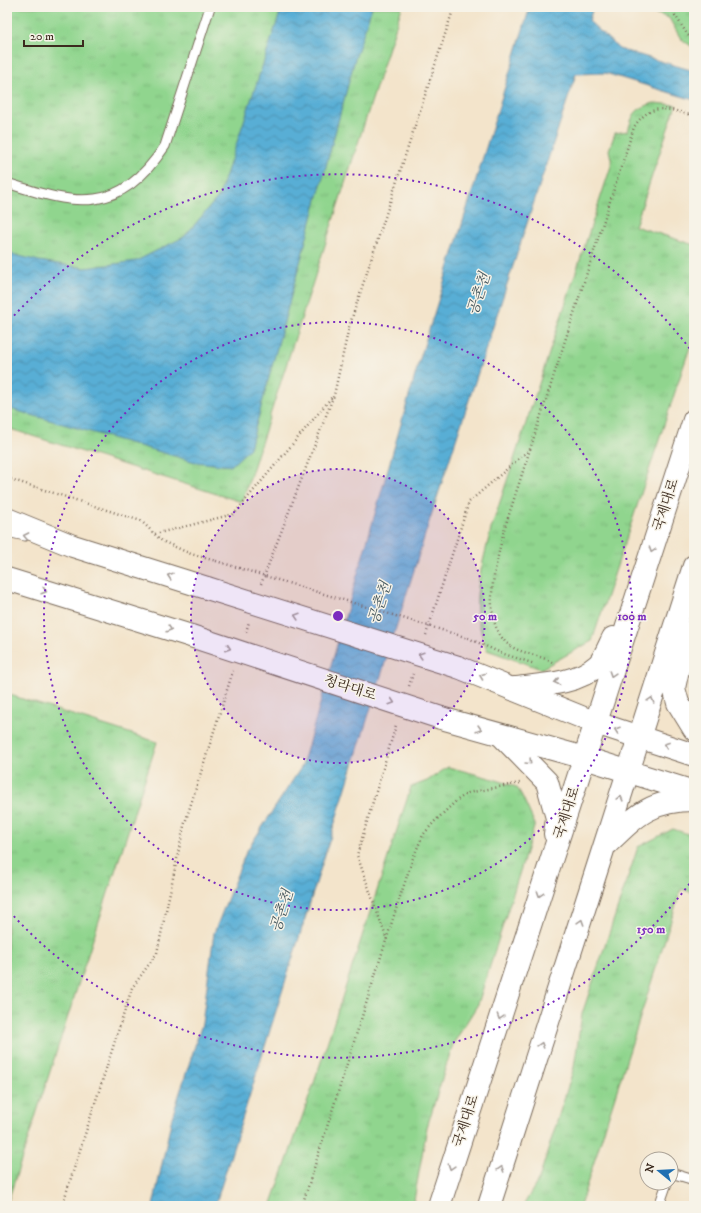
<svg xmlns="http://www.w3.org/2000/svg" width="701" height="1213" viewBox="0 0 701 1213" font-family="'IM FELL DW Pica','Noto Serif KR',serif">
<style>
.grass{fill:url(#grass-tufts);stroke:#668056}
.water{fill:url(#water-waves);stroke:#4a6c7a}
.lines{fill:none;stroke-linecap:round;stroke-linejoin:round}
.lane-casing{stroke:#7b6b5b;stroke-width:11}
.secondary-casing{stroke:#7b6b5b;stroke-width:24}
.path{stroke:#7b6b5b;stroke-width:2.5;stroke-dasharray:1 3;stroke-linecap:butt}
.lane{stroke:#fff;stroke-width:9}
.secondary{stroke:#fff;stroke-width:22}
.secondary-bridge-casing{stroke:#7b6b5b;stroke-width:24;stroke-linecap:butt}
.path-bridge{stroke:#7b6b5b;stroke-width:2.5;stroke-dasharray:1 3;stroke-linecap:butt}
.secondary-bridge{stroke:#fff;stroke-width:22}
.oneway{stroke:#a79f9a}
.ring{fill:none;stroke:#7b2cbf;stroke-width:2;stroke-dasharray:2 4}
.labels{text-anchor:middle;dominant-baseline:central;stroke-width:3;stroke-linejoin:round;paint-order:stroke}
.street-label{font-size:14px;fill:#3b2a1e;stroke:#f7f3e8}
.water-label{font-size:15px;font-style:italic;fill:#46585e;stroke:#f7f3e8}
.centre{fill:#7b2cbf;stroke:#f7f3e8;stroke-width:2}
.ring-label{font-size:12px;text-anchor:middle;font-weight:bold;fill:#7b2cbf;stroke:#f7f3e8;stroke-width:3;stroke-linejoin:round;paint-order:stroke}
</style>
<defs>
<pattern id="grass-tufts" width="24" height="20" patternUnits="userSpaceOnUse"><rect width="24" height="20" fill="#90d58e"/><path d="M3 7l-1-3M5 7V3M7 7l1-3M15 17l-1-3M17 17v-4M19 17l1-3" fill="none" stroke="#7db77a"/></pattern>
<pattern id="water-waves" width="16" height="10" patternUnits="userSpaceOnUse"><rect width="16" height="10" fill="#59aed5"/><path d="M0 5q4-4 8 0t8 0" fill="none" stroke="#4b8eac"/></pattern>
</defs>
<rect width="100%" height="100%" fill="#f7f3e8"/>
<filter id="ink" filterUnits="userSpaceOnUse"><feTurbulence type="fractalNoise" baseFrequency=".025" numOctaves="2"/><feDisplacementMap in="SourceGraphic" scale="8" xChannelSelector="R" yChannelSelector="G"/><feConvolveMatrix kernelMatrix="1 2 1 2 8 2 1 2 1" color-interpolation-filters="sRGB"/></filter>
<filter id="wash" filterUnits="userSpaceOnUse"><feTurbulence type="fractalNoise" baseFrequency=".012" numOctaves="4" result="noise"/><feDisplacementMap in="SourceGraphic" scale="16" xChannelSelector="R" yChannelSelector="G"/><feGaussianBlur stdDeviation="0.9" result="paint"/><feColorMatrix in="noise" values="0 0 0 0 0 0 0 0 0 0 0 0 0 0 0 0 0 1.4 0 .05"/><feComposite in="paint" operator="in"/></filter>
<g filter="url(#wash)">
<rect width="100%" height="100%" fill="#f3e4cb"/>
<!-- grass -->
<path class="grass" d="M7 7H402L242 502 7 428Z
M655 7H694V48L681 39 669 18 654 13Z
M654 103 676 105 635 226 694 245V335L592 641 541 669 487 650C483 638 479 627 477 615 474 589 485 555 491 529L612 163 609 150 615 133 628 131C633 113 635 109 654 103Z
M694 673V715C687 699 689 689 694 673Z
M7 694 157 742 7 1204Z
M448 767C460 770 512 783 517 788 522 793 531 817 535 824L478 1004 453 1044 445 1069 427 1127 413 1206H271L314 1083 411 787 427 781Z
M673 829 694 836V893L681 889 580 1206H523L539 1179 574 1067 582 1014 638 847Z"/>
<!-- water -->
<path class="water" d="M282 7H372L355 59 250 448 231 466 195 462 7 408V253L39 261 85 268 136 261 184 237 219 196Z
M530 7H593L589 21 619 49 694 71V100L605 73 576 74 430 519 215 1206H153L172 1117 202 1024 214 933 246 852 302 766 418 365Z"/>
</g>
<g filter="url(#ink)">
<g class="lines">
<!-- lane casing -->
<g class="lane-casing">
<path id="lane" d="M7 183C77 206 119 215 165 146L210 7
M7 532 25 536
M671 1173 694 1180
M659 1206 667 1183"/>
</g>
<!-- secondary casing -->
<g class="secondary-casing">
<path id="secondary" d="M7 519 73 546 207 588
M7 579 191 636
M678 627 681 656 674 688 678 703 694 729
M458 667 596 723 694 755
M515 688C542 685 577 684 598 665 604 659 609 646 613 638
M441 718 585 758 694 792
M503 737 547 782 557 818 555 834
M608 843C637 815 651 800 694 800
M439 1206 694 420
M489 1206C558 993 625 779 694 566"/>
</g>
<!-- path -->
<path class="path" d="M676 7 675 15 687 34 694 41
M689 115 694 100
M7 478 141 521 162 541 191 554 216 561
M155 534 234 514 332 397
M261 584 334 395 349 327 454 7
M246 632 249 622
M426 635 469 502 530 449
M468 638 501 653 535 664
M552 662C540 655 519 653 509 645 478 620 497 563 504 530L634 127C651 101 669 109 694 116
M409 686 413 674
M387 940 357 855 396 725
M62 1206 132 988 157 953 184 826 233 671
M302 1206 397 906 413 858 423 835 434 822 456 801 468 793 520 783"/>
<!-- lane -->
<use href="#lane" class="lane"/>
<!-- secondary -->
<use href="#secondary" class="secondary"/>
<!-- secondary-bridge casing -->
<g class="secondary-bridge-casing">
<path id="secondary-bridge" d="M207 588 458 667
M191 636 441 718"/>
</g>
<!-- path-bridge -->
<path class="path-bridge" d="M216 561 468 638"/>
<!-- secondary-bridge -->
<use href="#secondary-bridge" class="secondary-bridge"/>
</g>
<!-- one-way arrows -->
<defs><path id="oneway-chevron" d="M-2-3.5L2.5 0L-2 3.5" fill="none" stroke-width="1.6" stroke-linecap="round" stroke-linejoin="round"/></defs>
<g class="oneway">
<use href="#oneway-chevron" transform="translate(26 536) rotate(-169)"/>
<use href="#oneway-chevron" transform="translate(652 550) rotate(108)"/>
<use href="#oneway-chevron" transform="translate(170 576) rotate(-162)"/>
<use href="#oneway-chevron" transform="translate(44 591) rotate(17)"/>
<use href="#oneway-chevron" transform="translate(297 616) rotate(-163)"/>
<use href="#oneway-chevron" transform="translate(169 629) rotate(17)"/>
<use href="#oneway-chevron" transform="translate(228 648) rotate(18)"/>
<use href="#oneway-chevron" transform="translate(421 655) rotate(-163)"/>
<use href="#oneway-chevron" transform="translate(612 674) rotate(108)"/>
<use href="#oneway-chevron" transform="translate(482 676) rotate(-159)"/>
<use href="#oneway-chevron" transform="translate(557 682) rotate(168)"/>
<use href="#oneway-chevron" transform="translate(651 700) rotate(-72)"/>
<use href="#oneway-chevron" transform="translate(392 702) rotate(18)"/>
<use href="#oneway-chevron" transform="translate(479 729) rotate(16)"/>
<use href="#oneway-chevron" transform="translate(617 730) rotate(-161)"/>
<use href="#oneway-chevron" transform="translate(666 745) rotate(-160)"/>
<use href="#oneway-chevron" transform="translate(529 762) rotate(46)"/>
<use href="#oneway-chevron" transform="translate(620 798) rotate(-75)"/>
<use href="#oneway-chevron" transform="translate(540 894) rotate(108)"/>
<use href="#oneway-chevron" transform="translate(581 922) rotate(-72)"/>
<use href="#oneway-chevron" transform="translate(500 1017) rotate(108)"/>
<use href="#oneway-chevron" transform="translate(541 1045) rotate(-72)"/>
<use href="#oneway-chevron" transform="translate(451 1167) rotate(108)"/>
<use href="#oneway-chevron" transform="translate(501 1169) rotate(-72)"/>
</g>
</g>
<!-- distance rings -->
<circle cx="338" cy="616" r="147" fill="#7b2cbf" fill-opacity=".12"/>
<g class="ring">
<circle cx="338" cy="616" r="147"/>
<circle cx="338" cy="616" r="294"/>
<path d="M693 879A442 442 0 0 1 10 912M10 320A442 442 0 0 1 693 353"/>
</g>
<g class="labels">
<!-- street labels -->
<g class="street-label">
<text transform="translate(666 505) rotate(-72)">국제대로</text>
<text transform="translate(350 688) rotate(18)">청라대로</text>
<text transform="translate(567 813) rotate(-72)">국제대로</text>
<text transform="translate(466 1121) rotate(-72)">국제대로</text>
</g>
<!-- water labels -->
<g class="water-label">
<text transform="translate(479 294) rotate(-72)">공촌천</text>
<text transform="translate(380 603) rotate(-72)">공촌천</text>
<text transform="translate(282 911) rotate(-72)">공촌천</text>
</g>
</g>
<circle cx="338" cy="616" r="6" class="centre"/>
<g class="ring-label">
<text x="485" y="620">50 m</text>
<text x="632" y="620">100 m</text>
<text x="651" y="933">150 m</text>
</g>
<!-- margin -->
<rect width="701" height="1213" fill="none" stroke="#f7f3e8" stroke-width="24"/>
<!-- north arrow -->
<g transform="translate(659 1171) rotate(288)"><circle r="19" fill="#f7f3e8" stroke="#aca397"/>
<path d="M0-3L7 15L0 10L-7 15Z" fill="#1f6fb2"/>
<text y="-6" font-size="11" font-weight="bold" text-anchor="middle" fill="#3b2a1e">N</text>
</g>
<!-- scale -->
<path d="M24 40v6h59v-6" fill="none" stroke="#3b2a1e" stroke-width="2"/>
<text x="30" y="40" font-size="12" fill="#3b2a1e" stroke="#f7f3e8" stroke-width="3" paint-order="stroke">20 m</text>
</svg>
